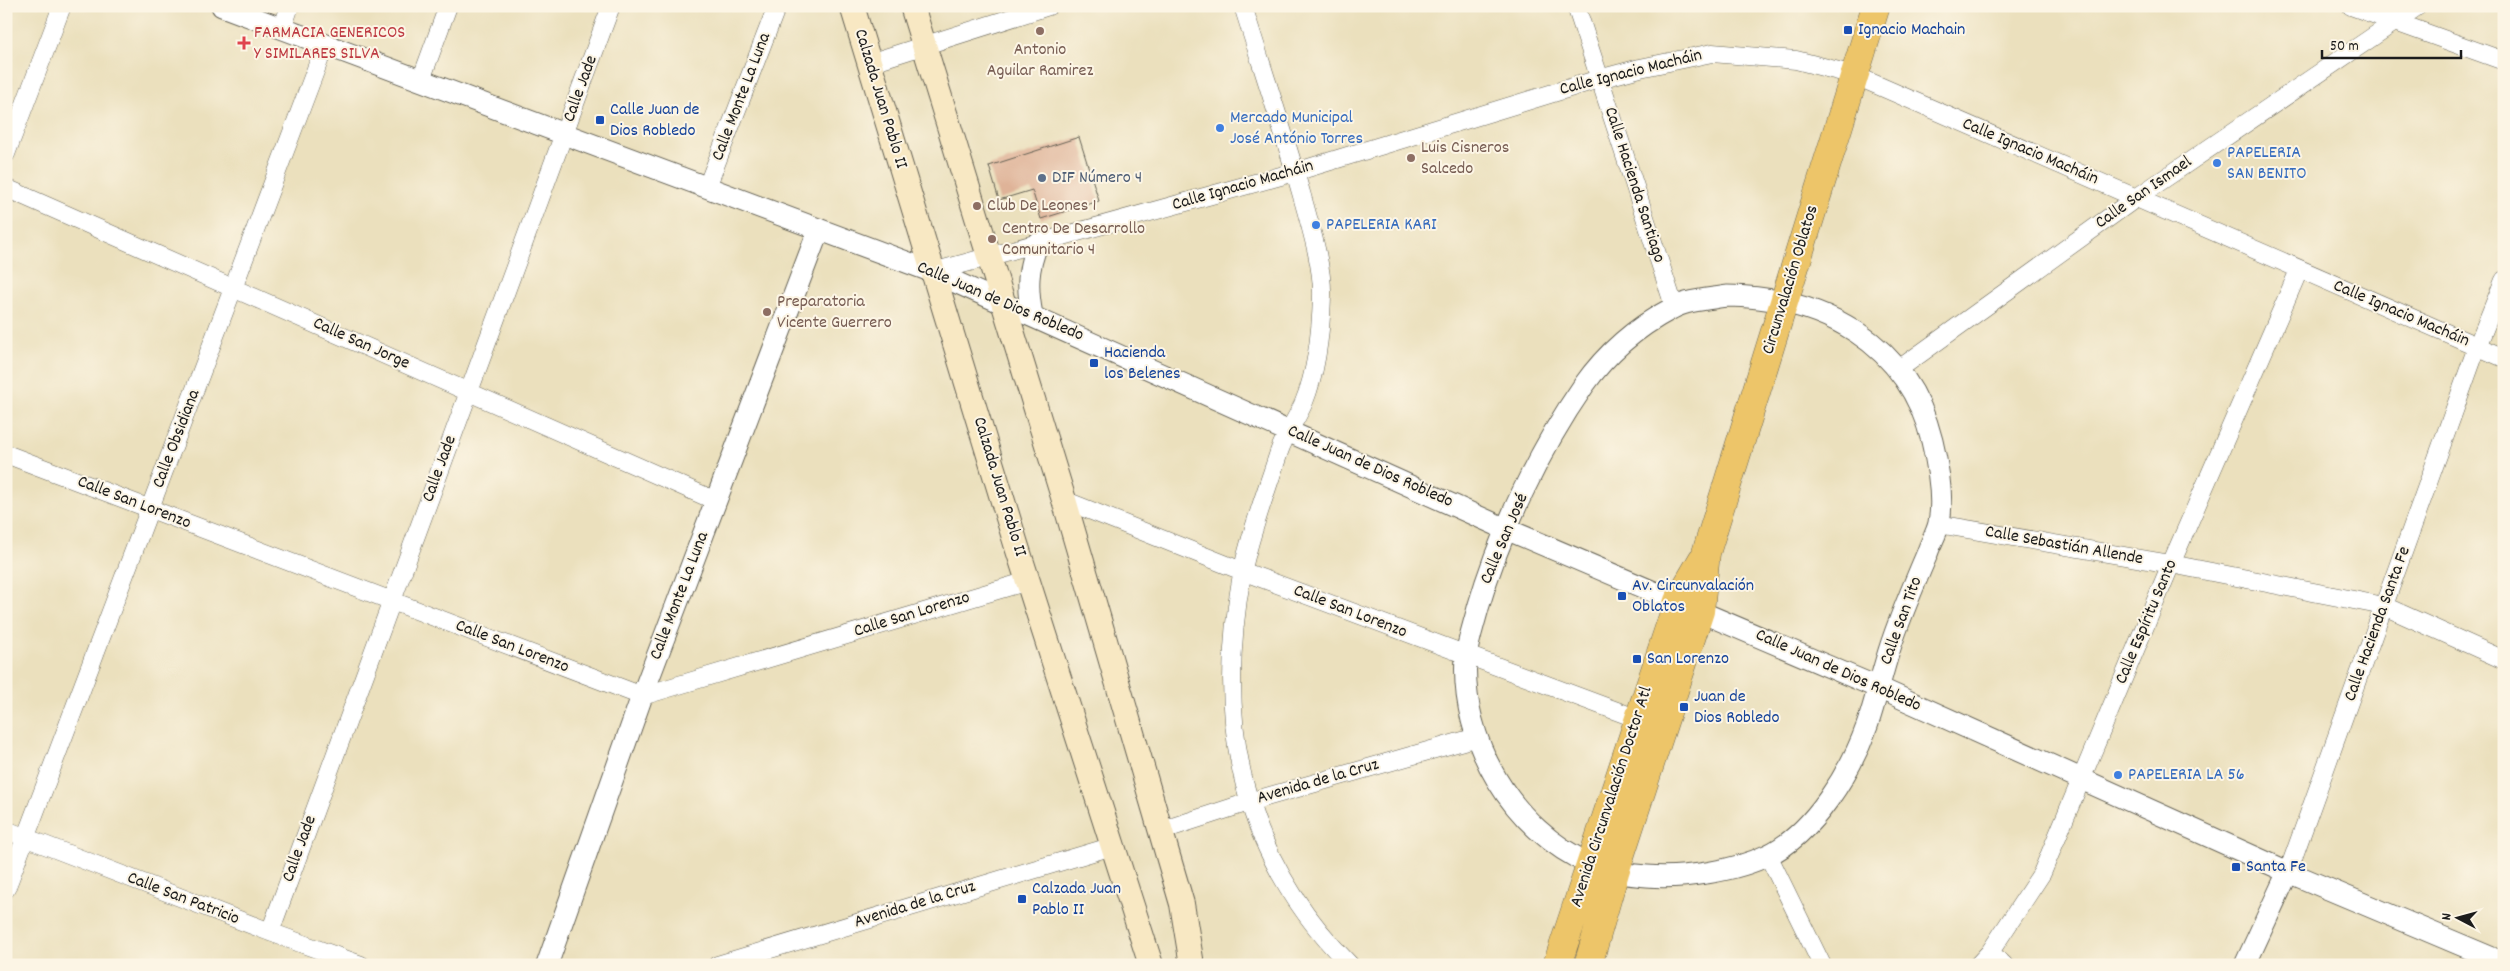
<svg xmlns="http://www.w3.org/2000/svg" width="2510" height="971" viewBox="0 0 2510 971" font-family="Dekko,sans-serif">
<style>
.building{fill:#dfb398}
.lines{fill:none;stroke-linecap:round;stroke-linejoin:round}
.minor-casing{stroke:#646154;stroke-width:19}
.tertiary-casing{stroke:#646154;stroke-width:23}
.secondary-casing{stroke:#646154;stroke-width:26}
.primary-casing{stroke:#646154;stroke-width:29}
.minor{stroke:#fff;stroke-width:18}
.tertiary{stroke:#fff;stroke-width:21}
.secondary{stroke:#f8e8c3;stroke-width:24}
.primary{stroke:#edc569;stroke-width:28}
.transit-dot{fill:#1a4fb4;stroke:#fcf5e5;stroke-width:2}
.education-dot{fill:#8d6e63;stroke:#fcf5e5;stroke-width:2}
.health-dot{fill:#e0444e;stroke:#fcf5e5;stroke-width:2}
.shop-dot{fill:#3f7fe0;stroke:#fcf5e5;stroke-width:2}
.service-dot{fill:#5c6f8a;stroke:#fcf5e5;stroke-width:2}
.labels{text-anchor:middle;dominant-baseline:central;stroke-width:4;stroke-linejoin:round;paint-order:stroke}
.transit-label{font-size:18px;fill:#164399;stroke:#fcf5e5;text-anchor:start}
.health-label{font-size:18px;fill:#be3a42;stroke:#fcf5e5;text-anchor:start}
.education-label{font-size:18px;fill:#785e54;stroke:#fcf5e5;text-anchor:start}
.street-label{font-size:18px;fill:#1c1c1c;stroke:#fcf5e5}
.shop-label{font-size:18px;fill:#366cbe;stroke:#fcf5e5;text-anchor:start}
.service-label{font-size:18px;fill:#4e5e75;stroke:#fcf5e5;text-anchor:start}
</style>
<rect width="100%" height="100%" fill="#fcf5e5"/>
<filter id="ink" filterUnits="userSpaceOnUse"><feTurbulence type="fractalNoise" baseFrequency=".02" numOctaves="2"/><feDisplacementMap in="SourceGraphic" scale="10" xChannelSelector="R" yChannelSelector="G"/><feConvolveMatrix kernelMatrix="1 2 1 2 8 2 1 2 1" color-interpolation-filters="sRGB"/></filter>
<filter id="wash" filterUnits="userSpaceOnUse"><feTurbulence type="fractalNoise" baseFrequency=".0096" numOctaves="4" result="noise"/><feDisplacementMap in="SourceGraphic" scale="20" xChannelSelector="R" yChannelSelector="G"/><feGaussianBlur stdDeviation="1.12" result="paint"/><feColorMatrix in="noise" values="0 0 0 0 0 0 0 0 0 0 0 0 0 0 0 0 0 1.4 0 .05"/><feComposite in="paint" operator="in"/></filter>
<g filter="url(#wash)">
<rect width="100%" height="100%" fill="#ebe0bd"/>
<g id="blocks">
<!-- building -->
<path class="building" d="M1079 137 1099 201 1041 219 1032 190 999 200 989 166Z"/>
</g>
</g>
<g filter="url(#ink)">
<use href="#blocks" fill-opacity="0" stroke="#646154" stroke-width="1"/>
<g class="lines">
<!-- minor casing -->
<g class="minor-casing">
<path id="minor" d="M1243 6C1263 70 1284 133 1302 196 1310 225 1323 267 1322 296 1321 331 1317 370 1304 402 1297 419 1285 434 1279 452 1267 490 1249 536 1242 574 1215 723 1240 855 1350 965
M1576 6 1674 306
M2351 6 2504 61
M282 29 290 6
M869 63 1049 6
M421 80 448 6
M6 154 62 6
M707 187 777 6
M6 188 716 501
M933 272 1295 172 1599 79 1640 68 1712 53 1796 60 1854 75 2504 358
M1899 369 2136 198 2418 6
M6 454 642 696 1028 581
M1064 500 1242 571 1638 719
M1938 524 2171 564 2384 606 2504 660
M6 830 270 932 361 965
M1160 831 1249 802 1477 737
M1768 855 1822 965
M2288 872 2477 347 2504 280
M6 889 325 45
M270 932 611 6
M1990 952 2004 965
M717 965 1113 846
M1978 965 1990 952 2042 873 2171 564 2299 270"/>
</g>
<!-- tertiary casing -->
<g class="tertiary-casing">
<path id="tertiary" d="M222 6 933 272 1506 529 1879 688 2288 872 2504 963
M1727 296C1823 297 1908 343 1932 441 1938 466 1944 497 1939 523 1937 533 1930 544 1927 554 1915 582 1903 610 1893 639 1883 667 1877 697 1867 726 1851 771 1813 834 1768 855 1736 871 1682 879 1647 876 1628 875 1608 872 1590 864 1513 830 1460 742 1466 657 1468 641 1474 624 1478 608 1500 532 1539 450 1584 385 1606 354 1637 327 1671 309 1687 300 1709 299 1727 296Z
M1032 315C1027 289 1027 268 1038 243
M547 965 642 696 819 229
M2245 965 2288 872"/>
</g>
<!-- secondary casing -->
<g class="secondary-casing">
<path id="secondary" d="M852 6 1016 544 1151 965
M912 6 1064 500 1182 904 1192 965"/>
</g>
<!-- primary casing -->
<g class="primary-casing">
<path id="primary" d="M1557 965 1678 601 1702 560
M1588 965 1615 872 1700 611 1706 553 1876 6"/>
</g>
<!-- minor -->
<use href="#minor" class="minor"/>
<!-- tertiary -->
<use href="#tertiary" class="tertiary"/>
<!-- secondary -->
<use href="#secondary" class="secondary"/>
<!-- primary -->
<use href="#primary" class="primary"/>
</g>
</g>
<!-- markers -->
<g class="transit-dot">
<rect x="1843" y="25" width="10" height="10" rx="2.5"/>
<rect x="595" y="115" width="10" height="10" rx="2.5"/>
<rect x="1089" y="358" width="10" height="10" rx="2.5"/>
<rect x="1617" y="591" width="10" height="10" rx="2.5"/>
<rect x="1632" y="654" width="10" height="10" rx="2.5"/>
<rect x="1679" y="702" width="10" height="10" rx="2.5"/>
<rect x="2231" y="862" width="10" height="10" rx="2.5"/>
<rect x="1017" y="894" width="10" height="10" rx="2.5"/>
</g>
<g class="education-dot">
<circle cx="1040" cy="31" r="5"/>
<circle cx="1411" cy="158" r="5"/>
<circle cx="977" cy="206" r="5"/>
<circle cx="992" cy="239" r="5"/>
<circle cx="767" cy="312" r="5"/>
</g>
<path class="health-dot" d="M241.5 35.5h5v5h5v5h-5v5h-5v-5h-5v-5h5z"/>
<g class="shop-dot">
<circle cx="1220" cy="128" r="5"/>
<circle cx="2217" cy="163" r="5"/>
<circle cx="1316" cy="225" r="5"/>
<circle cx="2118" cy="775" r="5"/>
</g>
<circle class="service-dot" cx="1042" cy="178" r="5"/>
<g class="labels">
<!-- transit labels -->
<g class="transit-label">
<text x="1858" y="30">Ignacio Machain</text>
<text x="610" y="110">Calle Juan de<tspan x="610" dy="21">Dios Robledo</tspan></text>
<text x="1104" y="353">Hacienda<tspan x="1104" dy="21">los Belenes</tspan></text>
<text x="1632" y="586">Av. Circunvalación<tspan x="1632" dy="21">Oblatos</tspan></text>
<text x="1647" y="659">San Lorenzo</text>
<text x="1694" y="697">Juan de<tspan x="1694" dy="21">Dios Robledo</tspan></text>
<text x="2246" y="867">Santa Fe</text>
<text x="1032" y="889">Calzada Juan<tspan x="1032" dy="21">Pablo II</tspan></text>
</g>
<!-- health labels -->
<g class="health-label">
<text x="254" y="33">FARMACIA GENERICOS<tspan x="254" dy="21">Y SIMILARES SILVA</tspan></text>
</g>
<!-- education labels -->
<g class="education-label">
<text x="1040" y="50" text-anchor="middle">Antonio<tspan x="1040" dy="21">Aguilar Ramirez</tspan></text>
<text x="1421" y="148">Luis Cisneros<tspan x="1421" dy="21">Salcedo</tspan></text>
<text x="987" y="206">Club De Leones 1</text>
<text x="1002" y="229">Centro De Desarrollo<tspan x="1002" dy="21">Comunitario 4</tspan></text>
<text x="777" y="302">Preparatoria<tspan x="777" dy="21">Vicente Guerrero</tspan></text>
</g>
<!-- street labels -->
<g class="street-label">
<text transform="translate(1631 73) rotate(-14)">Calle Ignacio Macháin</text>
<text transform="translate(581 89) rotate(-70)">Calle Jade</text>
<text transform="translate(742 97) rotate(-69)">Calle Monte La Luna</text>
<text transform="translate(880 99) rotate(73)">Calzada Juan Pablo II</text>
<text transform="translate(2030 152) rotate(23)">Calle Ignacio Macháin</text>
<text transform="translate(1634 185) rotate(72)">Calle Hacienda Santiago</text>
<text transform="translate(1243 186) rotate(-16)">Calle Ignacio Macháin</text>
<text transform="translate(2144 193) rotate(-35)">Calle San Ismael</text>
<text transform="translate(1791 280) rotate(-73)">Circunvalación Oblatos</text>
<text transform="translate(1000 302) rotate(23)">Calle Juan de Dios Robledo</text>
<text transform="translate(2401 314) rotate(23)">Calle Ignacio Macháin</text>
<text transform="translate(361 344) rotate(24)">Calle San Jorge</text>
<text transform="translate(177 439) rotate(-69)">Calle Obsidiana</text>
<text transform="translate(1370 467) rotate(24)">Calle Juan de Dios Robledo</text>
<text transform="translate(440 469) rotate(-70)">Calle Jade</text>
<text transform="translate(999 487) rotate(73)">Calzada Juan Pablo II</text>
<text transform="translate(134 503) rotate(21)">Calle San Lorenzo</text>
<text transform="translate(1505 539) rotate(-67)">Calle San José</text>
<text transform="translate(2064 546) rotate(10)">Calle Sebastián Allende</text>
<text transform="translate(680 596) rotate(-69)">Calle Monte La Luna</text>
<text transform="translate(1350 612) rotate(21)">Calle San Lorenzo</text>
<text transform="translate(912 615) rotate(-17)">Calle San Lorenzo</text>
<text transform="translate(1902 621) rotate(-70)">Calle San Tito</text>
<text transform="translate(2147 622) rotate(-67)">Calle Espíritu Santo</text>
<text transform="translate(2378 624) rotate(-70)">Calle Hacienda Santa Fe</text>
<text transform="translate(512 647) rotate(21)">Calle San Lorenzo</text>
<text transform="translate(1838 671) rotate(24)">Calle Juan de Dios Robledo</text>
<text transform="translate(1318 782) rotate(-16)">Avenida de la Cruz</text>
<text transform="translate(1612 797) rotate(-72)">Avenida Circunvalación Doctor Atl</text>
<text transform="translate(300 849) rotate(-70)">Calle Jade</text>
<text transform="translate(183 899) rotate(21)">Calle San Patricio</text>
<text transform="translate(915 905) rotate(-17)">Avenida de la Cruz</text>
</g>
<!-- shop labels -->
<g class="shop-label">
<text x="1230" y="118">Mercado Municipal<tspan x="1230" dy="21">José António Torres</tspan></text>
<text x="2227" y="153">PAPELERIA<tspan x="2227" dy="21">SAN BENITO</tspan></text>
<text x="1326" y="225">PAPELERIA KARI</text>
<text x="2128" y="775">PAPELERIA LA 56</text>
</g>
<!-- service labels -->
<g class="service-label">
<text x="1052" y="178">DIF Número 4</text>
</g>
</g>
<!-- margin -->
<rect width="2510" height="971" fill="none" stroke="#fcf5e5" stroke-width="25"/>
<!-- north arrow -->
<g transform="translate(2458 918) rotate(276)" stroke="#fcf5e5" stroke-width="4" paint-order="stroke">
<path d="M0-4L9 19L0 12L-9 19Z" fill="#1c1c1c"/>
<text y="-8" font-size="14" font-weight="bold" text-anchor="middle" fill="#1c1c1c">N</text>
</g>
<!-- scale -->
<path d="M2322 50v8h139v-8" fill="none" stroke="#1c1c1c" stroke-width="2.5"/>
<text x="2330" y="50" font-size="15" fill="#1c1c1c" stroke="#fcf5e5" stroke-width="4" paint-order="stroke">50 m</text>
</svg>
